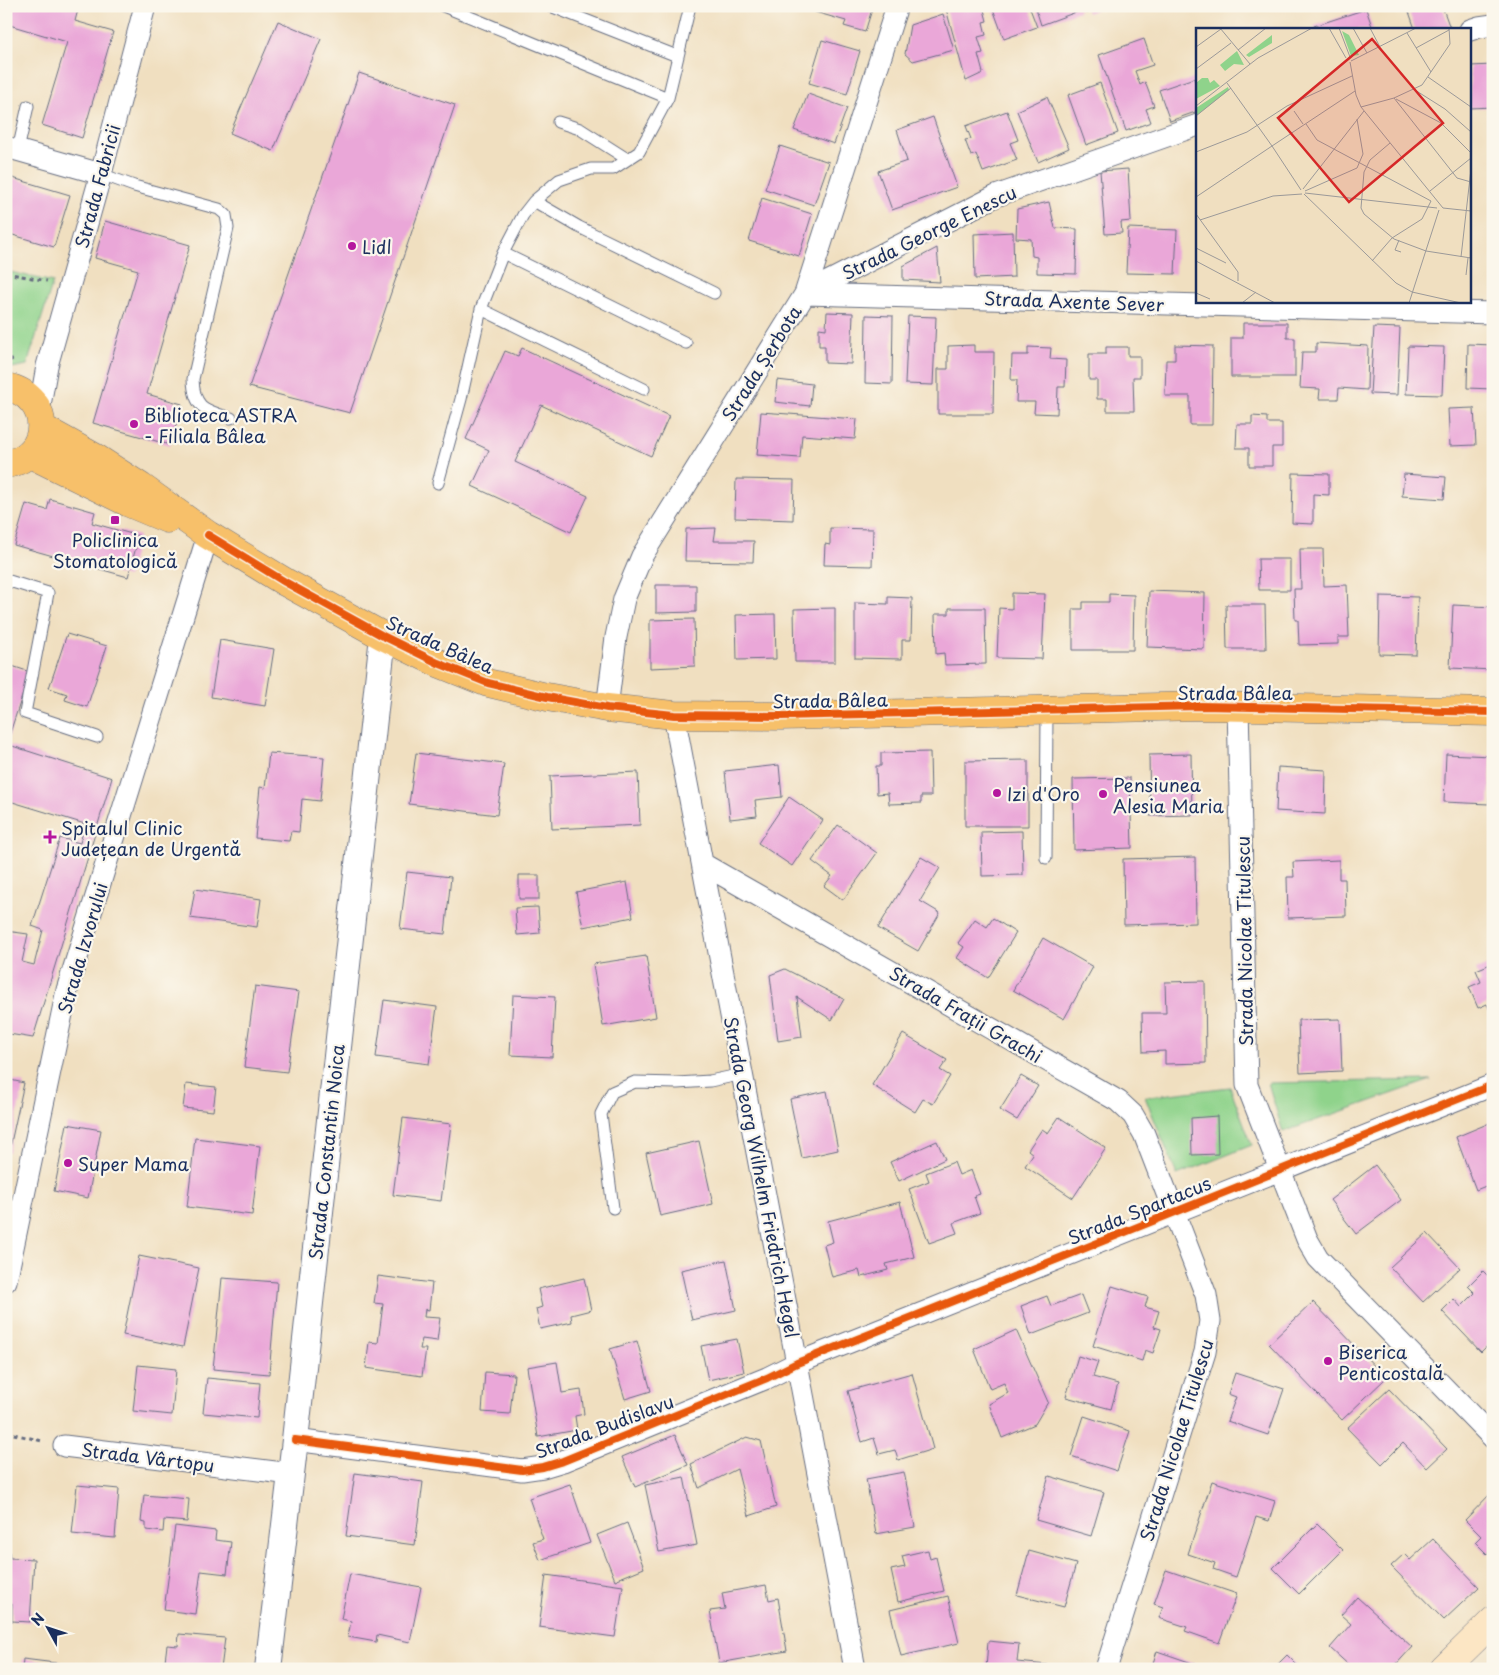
<svg xmlns="http://www.w3.org/2000/svg" width="1499" height="1675" viewBox="0 0 1499 1675" font-family="'Playpen Sans',sans-serif">
<style>
.green{fill:#8fd38b;stroke:#558174}
.building{fill:#eaa7d8}
.lines{fill:none;stroke-linecap:round;stroke-linejoin:round}
.service-casing{stroke:#666d80;stroke-width:13}
.minor-casing{stroke:#666d80;stroke-width:23}
.tertiary-casing{stroke:#666d80;stroke-width:28}
.secondary-casing{stroke:#666d80;stroke-width:29}
.primary-casing{stroke:#666d80;stroke-width:29}
.path{stroke:#666d80;stroke-width:3;stroke-dasharray:4 4;stroke-linecap:butt}
.service{stroke:#fff;stroke-width:11}
.minor{stroke:#fff;stroke-width:21}
.tertiary{stroke:#fff;stroke-width:26}
.secondary{stroke:#fce6c4;stroke-width:28}
.primary{stroke:#f7c06b;stroke-width:28}
.cycleway-casing{stroke:#fbf7ec;stroke-width:11}
.cycleway{stroke:#e8590c;stroke-width:8}
.poi-dot{fill:#b5179e;stroke:#fbf7ec;stroke-width:2}
.labels{text-anchor:middle;dominant-baseline:central;stroke-width:4.5;stroke-linejoin:round;paint-order:stroke}
.street-label{font-size:18px;fill:#1b2f5e;stroke:#fbf7ec}
.poi-label{font-size:18px;fill:#1b2f5e;stroke:#fbf7ec;text-anchor:start}
.inset-road{fill:none;stroke:#9b9999;stroke-width:1}
.view{fill:#d62828;fill-opacity:0.15;stroke:#d62828;stroke-width:2.5}
.inset-edge{fill:none;stroke:#1b2f5e;stroke-width:2.5}
</style>
<rect width="100%" height="100%" fill="#fbf7ec"/>
<filter id="ink" filterUnits="userSpaceOnUse"><feTurbulence type="fractalNoise" baseFrequency=".02" numOctaves="2"/><feDisplacementMap in="SourceGraphic" scale="10" xChannelSelector="R" yChannelSelector="G"/><feConvolveMatrix kernelMatrix="1 2 1 2 8 2 1 2 1" color-interpolation-filters="sRGB"/></filter>
<filter id="wash" filterUnits="userSpaceOnUse"><feTurbulence type="fractalNoise" baseFrequency=".0096" numOctaves="4" result="noise"/><feDisplacementMap in="SourceGraphic" scale="20" xChannelSelector="R" yChannelSelector="G"/><feGaussianBlur stdDeviation="1.12" result="paint"/><feColorMatrix in="noise" values="0 0 0 0 0 0 0 0 0 0 0 0 0 0 0 0 0 1.4 0 .05"/><feComposite in="paint" operator="in"/></filter>
<g filter="url(#wash)">
<rect width="100%" height="100%" fill="#f0dfc0"/>
<!-- green -->
<path class="green" d="M6 271 53 282 27 365 6 369Z
M1431 1080 1283 1132 1268 1083Z
M1230 1087 1252 1145 1177 1175 1145 1097Z"/>
<g id="blocks">
<!-- building -->
<path class="building" d="M10 6H79L75 21 113 32 82 138 42 125 67 42 6 24Z
M817 6H873L865 32 844 26 846 21 815 12Z
M957 6H983L987 21 983 22 986 35 978 37 983 53 978 54 983 73 966 81 946 9Z
M992 6H1029L1037 27 1004 39Z
M1035 6H1078L1079 11 1041 25Z
M1085 6H1105V7L1087 13Z
M1407 6H1442L1450 28 1415 29Z
M1366 9 1373 29H1315L1314 26Z
M943 14 954 50 913 61 905 54 910 25Z
M278 21 321 39 273 151 230 133Z
M1144 39 1153 65 1135 71 1140 85 1145 82 1154 106 1146 109 1151 122 1126 131 1099 55Z
M822 40 860 51 847 94 809 83Z
M1493 65V107L1470 108V66Z
M359 73 455 105 350 413 249 387Z
M1194 78 1198 89V111L1170 121 1159 90Z
M1100 83 1118 133 1086 145 1068 95Z
M808 94 847 108 834 144 794 130Z
M1047 97 1069 148 1038 162 1017 111Z
M1007 111 1018 140 1010 143 1017 160 983 172 976 154 971 156 965 140 971 139 966 126Z
M933 117 957 187 892 210 878 171 907 161 897 130Z
M780 146 829 162 814 205 765 189Z
M1128 169 1131 221 1121 222 1122 233 1105 234 1100 171Z
M6 176 70 195 54 247 6 233Z
M762 198 812 214 799 256 749 241Z
M1049 202 1055 228 1077 229 1076 274 1037 273V257L1032 256 1031 239 1016 238 1017 209Z
M105 221 190 245 147 394 182 404 170 445 93 423 138 270 95 258Z
M1128 228 1177 230 1175 274 1126 273Z
M1013 232 1014 277 975 279 974 234Z
M937 248 940 282 903 280V266Z
M827 312 853 313 851 364 825 363V346H819V328L826 329Z
M866 315 893 316 892 384 865 383Z
M908 316 936 317 933 385 905 384Z
M1243 323H1287V338H1295V377H1231V338H1243Z
M1374 327 1400 328 1397 395 1370 394Z
M1316 343 1368 346 1367 390 1339 388 1338 399H1319L1320 389 1300 388 1302 352H1316Z
M1468 344 1493 345V389L1467 388Z
M974 345V352H994L993 414H938V369H948V346Z
M1175 345 1213 346 1212 425H1190V396H1165L1166 360H1175Z
M1408 346 1444 347 1442 395 1406 394Z
M1028 347 1051 348 1050 359 1066 360 1065 387H1058L1057 414 1034 413 1035 402H1016L1017 380H1011L1012 355H1028Z
M1106 347H1128V356H1140V377H1133L1134 411H1107V399H1097V380H1089V354H1106Z
M522 348 669 416 651 456 541 405 515 462 588 496 571 532 472 486 489 450 466 439 505 351 518 356Z
M777 380 812 384 810 406 775 402Z
M1474 408 1476 445 1450 446 1448 409Z
M761 412 857 419 855 439 802 435 800 458 757 455Z
M1252 416 1267 417V423H1282V447H1272V466H1249V448H1236L1237 424H1252Z
M1293 473 1329 474V495L1313 494V524L1292 523Z
M1404 474 1446 477 1444 499 1402 496Z
M736 479 794 480 793 520 735 518Z
M50 499 95 512 92 523 139 536 128 577 14 545 26 504 47 510Z
M716 528 714 541H754L753 562 685 561 686 529Z
M830 528 873 529 872 566 824 565 825 544 830 545Z
M1300 549H1323L1324 586 1347 585 1349 637H1338V644L1299 645 1298 620H1295L1294 589H1301Z
M1258 559H1290V590H1259Z
M656 585H696V612L656 613Z
M1149 591 1205 593 1204 649 1147 647Z
M1012 593 1045 594 1042 659 997 658 999 608 1012 609Z
M1109 594 1134 595 1133 650H1073V609H1083V602H1109Z
M1380 596 1418 597 1416 655 1379 654Z
M888 597 912 598 911 640H902V659L855 658V603L888 604Z
M1226 605H1265L1266 649H1227Z
M1453 605 1493 607V670L1450 668Z
M835 608V662H795L794 609Z
M949 608H985L986 664 945 665 944 653 936 654 935 614H949Z
M775 614 776 659 737 660 736 615Z
M694 619 695 666 650 668V620Z
M67 634 107 646 87 707 65 700 67 694 49 688Z
M220 640 274 649 265 706 211 697Z
M6 664 30 672 7 742H6Z
M6 744 112 778 33 1038 9 1034 7 1042 6 931 28 934 22 962 34 965 43 930 32 926 60 838 80 843 85 824 6 800Z
M930 752 931 796H921V803L889 804 888 793 877 794 876 766H881V753Z
M269 753 324 757 320 801 302 799 299 832 291 831 289 841 255 838 260 787 265 788Z
M416 753 504 764 497 815 409 804Z
M1191 754 1192 815 1150 816 1149 755Z
M1446 754 1491 756 1489 804 1444 802Z
M1028 760V826H965V761Z
M779 765 782 797 755 800 757 816 730 819 725 771Z
M1278 767 1326 770 1325 814 1276 811Z
M638 772 640 825 552 829 550 776Z
M1130 778 1132 848 1074 850 1073 779Z
M789 797 823 820 792 866 758 843Z
M838 825 877 853 843 900 824 886 832 876 812 861Z
M1022 831 1023 875 982 876 981 832Z
M921 857 940 868 920 901 940 913 918 951 878 928Z
M1195 857 1196 923 1124 925 1123 859Z
M1339 860V879H1345L1346 916 1288 918 1287 877H1294L1293 862Z
M407 872 451 877 445 934 400 929Z
M519 875H539V899H519Z
M627 882 633 917 583 927 576 892Z
M195 889 261 899 257 927 190 918Z
M538 907 540 933 517 935 515 908Z
M993 918 1016 933 988 978 957 958 964 947 958 943 975 919 987 927Z
M1043 938 1093 967 1064 1019 1013 990Z
M646 956 656 1017 603 1026 593 964Z
M1493 963V1018L1487 1004 1478 1008 1469 987 1481 982 1476 970Z
M785 969 844 999 832 1020 797 997 802 1037 778 1041 770 975Z
M1205 981 1206 1063 1165 1064V1051L1143 1052 1142 1013H1166L1165 982Z
M255 986 299 992 287 1072 244 1067Z
M513 995 555 997 552 1057 510 1055Z
M384 1000 437 1007 429 1064 376 1057Z
M1340 1019 1342 1071 1300 1073 1298 1020Z
M903 1034 947 1060 940 1070 950 1076 933 1104 923 1099 915 1112 872 1085Z
M1021 1076 1038 1086 1017 1120 1000 1110Z
M6 1079 24 1083 9 1152H6Z
M186 1084 216 1087 213 1111 183 1108Z
M827 1091 838 1150 802 1158 790 1099Z
M1217 1116 1218 1154 1192 1155 1191 1118Z
M1059 1117 1106 1148 1073 1198 1025 1166 1033 1154 1028 1150 1042 1129 1048 1133Z
M403 1118 451 1124 441 1201 393 1195Z
M1492 1122 1493 1183 1476 1190 1456 1137Z
M67 1124 101 1130 88 1198 54 1191Z
M195 1138 260 1146 252 1215 187 1207Z
M699 1141 713 1204 660 1216 646 1153Z
M937 1141 945 1159 899 1181 890 1162Z
M954 1162 959 1175 971 1170 980 1194 974 1196 980 1213 953 1223 957 1233 929 1243 909 1189 929 1181 926 1173Z
M1375 1165 1401 1200 1356 1234 1330 1200Z
M900 1202 914 1257 886 1264 888 1270 861 1277 859 1270 832 1277 824 1245 833 1242 828 1221Z
M1427 1233 1460 1268 1423 1302 1390 1267Z
M139 1256 199 1268 183 1347 123 1335Z
M726 1260 736 1310 692 1320 681 1270Z
M1483 1271 1493 1281V1340L1481 1352 1442 1311 1454 1299 1461 1307 1475 1293 1468 1286Z
M378 1276 432 1283 429 1310 425 1309 424 1317 440 1318 437 1341 422 1339 420 1349H426L422 1376 366 1368 369 1342 378 1343 383 1304 374 1303Z
M222 1278 277 1282 269 1374 213 1369Z
M584 1278 591 1310 571 1315 572 1322 540 1329 536 1309 542 1307 538 1289Z
M1112 1286 1148 1297 1145 1307 1159 1311 1154 1327 1161 1329 1153 1353 1145 1350 1142 1361 1093 1346Z
M1081 1295 1088 1313 1031 1335 1021 1306 1047 1296 1051 1306Z
M1313 1302 1386 1378 1342 1420 1269 1344Z
M1016 1330 1048 1402 1035 1424 1002 1438 989 1404 1008 1393 1004 1383 990 1389 974 1349Z
M737 1339 744 1372 708 1380 701 1346Z
M637 1341 651 1391 625 1399 610 1349Z
M1078 1356 1098 1362 1093 1377 1118 1384 1111 1409 1066 1397Z
M557 1362 562 1393 581 1390 584 1414 575 1416 577 1430 538 1437 527 1367Z
M138 1365 176 1369 172 1415 133 1411Z
M485 1372 514 1374 510 1414 482 1412Z
M912 1373 933 1449 898 1460 895 1450 879 1454 874 1438 862 1442 848 1391Z
M1235 1373 1284 1389 1268 1435 1227 1421 1236 1397 1228 1394Z
M207 1378 260 1383 257 1418 203 1413Z
M1389 1389 1447 1449 1427 1468 1403 1443 1382 1464 1347 1428Z
M1084 1416 1130 1431 1117 1471 1071 1456Z
M675 1435 688 1465 635 1487 622 1457Z
M747 1437 761 1441 776 1507 749 1516 737 1469 699 1488 691 1464Z
M904 1472 915 1527 876 1534 866 1479Z
M355 1473 423 1482 415 1545 346 1536Z
M1049 1476 1104 1492 1091 1536 1036 1520Z
M684 1477 697 1545 659 1552 645 1485Z
M1212 1481 1275 1501 1269 1521 1256 1517 1236 1577 1213 1569 1215 1563 1188 1554Z
M570 1484 590 1543 540 1560 533 1542 543 1539 529 1498Z
M77 1485 119 1489 115 1538 72 1534Z
M1493 1491V1548L1487 1554 1475 1542 1481 1536 1465 1520Z
M144 1495 189 1499 187 1522 164 1520 163 1532 146 1530V1523L141 1522Z
M627 1523 644 1568 615 1580 597 1535Z
M1317 1524 1343 1550 1299 1594 1273 1568Z
M175 1526 216 1531 215 1540 231 1542 227 1574 201 1571 195 1614 164 1610Z
M1433 1539 1479 1587 1444 1620 1391 1566 1404 1554 1410 1560Z
M6 1550H9L10 1558 34 1559 30 1622 12 1621V1604H6Z
M928 1550 930 1559 936 1557 944 1591 898 1602 891 1570 905 1567 902 1556Z
M1029 1551 1076 1564 1064 1607 1017 1595Z
M1166 1570 1237 1594 1219 1643 1185 1631 1187 1627 1159 1618 1163 1607 1154 1604Z
M350 1574 421 1587 410 1642 377 1635 376 1642 348 1637 351 1621 341 1619Z
M546 1575 623 1586 615 1637 539 1627Z
M766 1585 769 1600 778 1598 787 1651 719 1663 710 1611 725 1609 722 1593Z
M948 1596 959 1643 901 1656 890 1610Z
M1357 1597 1412 1647 1392 1669H1353L1330 1648 1351 1624 1341 1615Z
M179 1634 225 1638 221 1669H164L167 1645 178 1646Z
M988 1641 1019 1644 1017 1662 1047 1665V1669H986Z
M1157 1651 1195 1664 1194 1669H1151Z
M1287 1655 1301 1669H1273Z
M23 1659 64 1664V1669H22Z"/>
</g>
</g>
<g filter="url(#ink)">
<use href="#blocks" fill-opacity="0" stroke="#666d80" stroke-width="1"/>
<g class="lines">
<!-- service casing -->
<g class="service-casing">
<path id="service" d="M443 6 668 98
M550 6 677 56
M558 122 580 129 627 159
M18 150 28 106
M101 174 134 186 219 209 226 215 228 228 193 379C194 409 205 410 231 418
M534 201 579 227 714 293
M503 253 686 343
M481 309 644 389
M438 483 461 399 481 309 503 253 523 215 534 201 559 180 591 169H613L639 152 668 98 690 6
M6 580 48 593 25 713 97 737
M1046 858 1047 710
M613 1208 601 1114 612 1092 635 1082 677 1083 710 1081 743 1074"/>
</g>
<!-- minor casing -->
<g class="minor-casing">
<path id="minor" d="M1470 30 1479 27 1493 25
M6 147 101 174
M806 293 996 196 1198 125
M805 294 1493 313
M39 411 47 366 101 174 145 6
M1238 706 1247 1085 1307 1239 1318 1258 1493 1438
M607 708 616 637 624 599 642 556 805 294 897 6
M674 715 855 1669
M703 864 1118 1101 1133 1115 1144 1134 1206 1295 1210 1321 1205 1352 1106 1669
M6 1281 67 990 208 535
M295 1440 522 1470 543 1467 563 1461 767 1378 797 1363C1029 1271 1260 1177 1493 1085
M64 1446 291 1474"/>
</g>
<!-- tertiary casing -->
<g class="tertiary-casing">
<path id="tertiary" d="M268 1669 295 1440 383 636"/>
</g>
<!-- secondary casing -->
<g class="secondary-casing">
<path id="secondary" d="M1444 1669 1493 1621"/>
</g>
<!-- primary casing -->
<g class="primary-casing">
<path id="primary" d="M6 387C53 395 53 457 6 464
M42 428 96 458 141 487 208 535 285 582 383 636 438 663 488 683 547 697 607 708 674 715 781 716 1201 706 1493 712
M30 454 129 503 167 519"/>
</g>
<!-- path -->
<path class="path" d="M6 273 47 281
M6 351 12 361
M6 1432 42 1441"/>
<!-- service -->
<use href="#service" class="service"/>
<!-- minor -->
<use href="#minor" class="minor"/>
<!-- tertiary -->
<use href="#tertiary" class="tertiary"/>
<!-- secondary -->
<use href="#secondary" class="secondary"/>
<!-- primary -->
<use href="#primary" class="primary"/>
<!-- cycleway casing -->
<g class="cycleway-casing">
<path id="cycleway" d="M208 535 285 582 383 636 438 663 488 683 547 697 607 708 674 715 781 716 1201 706 1493 712
M295 1440 522 1470 543 1467 563 1461 767 1378 797 1363C1029 1271 1260 1177 1493 1085"/>
</g>
<!-- cycleway -->
<use href="#cycleway" class="cycleway"/>
</g>
</g>
<!-- markers -->
<g class="poi-dot">
<circle cx="352" cy="246" r="5"/>
<circle cx="134" cy="424" r="5"/>
<rect x="110" y="515" width="10" height="10" rx="2.5"/>
<circle cx="997" cy="793" r="5"/>
<circle cx="1103" cy="794" r="5"/>
<path d="M47.5 829.5h5v5h5v5h-5v5h-5v-5h-5v-5h5z"/>
<circle cx="68" cy="1163" r="5"/>
<circle cx="1328" cy="1361" r="5"/>
</g>
<g class="labels">
<!-- street labels -->
<g class="street-label">
<text transform="translate(97 186) rotate(-75)">Strada Fabricii</text>
<text transform="translate(929 232) rotate(-26)">Strada George Enescu</text>
<text transform="translate(1074 301) rotate(2)">Strada Axente Sever</text>
<text transform="translate(761 363) rotate(-58)">Strada Șerbota</text>
<text transform="translate(440 644) rotate(24)">Strada Bâlea</text>
<text x="1235" y="692">Strada Bâlea</text>
<text transform="translate(830 700) rotate(-1)">Strada Bâlea</text>
<text transform="translate(1244 941) rotate(-91)">Strada Nicolae Titulescu</text>
<text transform="translate(82 948) rotate(-74)">Strada Izvorului</text>
<text transform="translate(966 1014) rotate(30)">Strada Frații Grachi</text>
<text transform="translate(326 1152) rotate(-84)">Strada Constantin Noica</text>
<text transform="translate(762 1177) rotate(79)">Strada Georg Wilhelm Friedrich Hegel</text>
<text transform="translate(1139 1210) rotate(-22)">Strada Spartacus</text>
<text transform="translate(604 1426) rotate(-21)">Strada Budislavu</text>
<text transform="translate(1176 1440) rotate(-73)">Strada Nicolae Titulescu</text>
<text transform="translate(148 1457) rotate(7)">Strada Vârtopu</text>
</g>
<!-- poi labels -->
<g class="poi-label">
<text x="362" y="246">Lidl</text>
<text x="144" y="414">Biblioteca ASTRA<tspan x="144" dy="21">- Filiala Bâlea</tspan></text>
<text x="115" y="539" text-anchor="middle">Policlinica<tspan x="115" dy="21">Stomatologică</tspan></text>
<text x="1113" y="784">Pensiunea<tspan x="1113" dy="21">Alesia Maria</tspan></text>
<text x="1007" y="793">Izi d'Oro</text>
<text x="61" y="827">Spitalul Clinic<tspan x="61" dy="21">Județean de Urgentă</tspan></text>
<text x="78" y="1163">Super Mama</text>
<text x="1338" y="1351">Biserica<tspan x="1338" dy="21">Penticostală</tspan></text>
</g>
</g>
<!-- overview -->
<g transform="translate(1196 28)">
<rect width="275" height="275" fill="#f0dfc0"/>
<path d="M146 3 153 7 163 27 155 28ZM76 7V15L53 29 50 27ZM41 23 48 37 38 36 29 43 24 37ZM6 50H12L14 55 18 52 24 58 0 71V55ZM32 59 33 62 0 88V80Z" fill="#8fd38b"/>
<path class="inset-road" d="M24 0 54 36M133 0 150 30M143 0 154 29M157 0 171 25M174 0 184 19M211 5 235 44M0 19 25 1M220 20 253 2M42 22 70 0M155 33 220 0M154 34 160 67 165 79 247 180M0 41 35 15M232 49 275 79M31 55 76 118 159 63M219 62 249 81 275 104M198 70 261 150 275 154M200 71 245 95 275 125M0 78 62 30 116 0M165 79 198 70 226 57 254 16 253 0M98 83 107 96M0 88 35 60M110 96 121 112 235 173M194 115 174 132 168 144 165 180 168 186 198 211 230 223 275 230M0 124 51 104 91 78 156 48M107 161 168 83M109 163 161 140 167 126 161 91M234 163 275 130M109 165 241 180M108 166 200 255 216 264 265 275M0 169 76 118 105 162M247 180 275 183M0 186 42 244V253M4 192 77 168 106 166M203 212 199 222 205 224M0 220 30 235M265 229 275 141M0 233 79 275M176 233 196 210 226 191 235 173M270 247 272 230M0 265 14 271M46 275 60 264M213 275 243 182"/>
<path class="view" d="M176 11 247 95 153 174 82 90Z"/>
<rect width="275" height="275" class="inset-edge"/>
</g>
<!-- margin -->
<rect width="1499" height="1675" fill="none" stroke="#fbf7ec" stroke-width="25"/>
<!-- north arrow -->
<g transform="translate(48 1628) rotate(310)" stroke="#fbf7ec" stroke-width="4" paint-order="stroke">
<path d="M0-4L9 19L0 12L-9 19Z" fill="#1b2f5e"/>
<text y="-8" font-size="14" font-weight="bold" text-anchor="middle" fill="#1b2f5e">N</text>
</g>
</svg>
